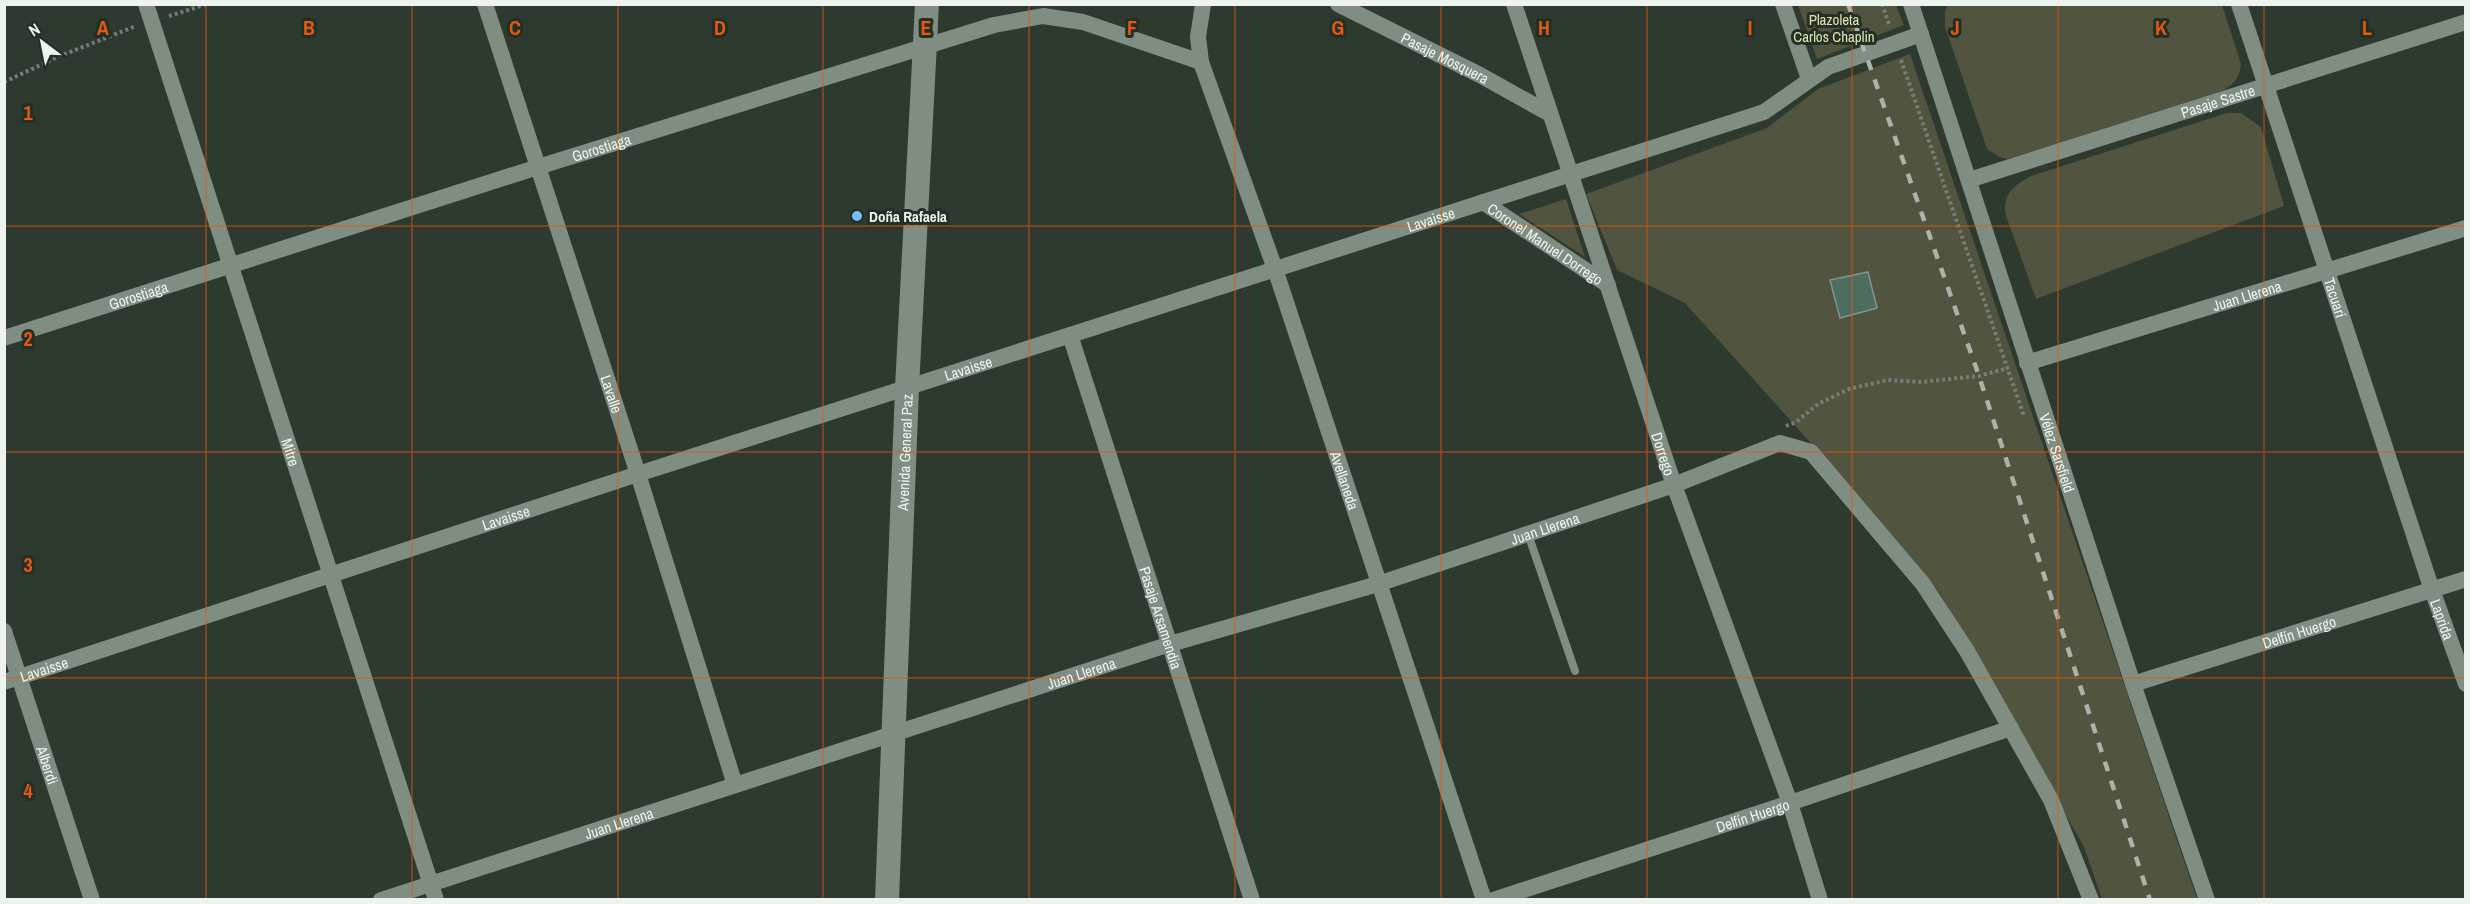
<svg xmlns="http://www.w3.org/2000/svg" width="2470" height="904" viewBox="0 0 2470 904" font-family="'Archivo Narrow',sans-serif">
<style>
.green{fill:#51543e}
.building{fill:#4d6d60;stroke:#82948c;stroke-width:1.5}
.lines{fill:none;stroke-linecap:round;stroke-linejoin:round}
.path{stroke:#747e76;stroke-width:4;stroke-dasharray:3 3;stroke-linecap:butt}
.service{stroke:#808d82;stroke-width:8}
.minor{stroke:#808d82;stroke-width:16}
.secondary{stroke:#808d82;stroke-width:24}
.rail{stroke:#aab3ab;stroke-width:4.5;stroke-dasharray:10 10;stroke-linecap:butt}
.grid{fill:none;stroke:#e8590c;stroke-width:1.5;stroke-opacity:0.55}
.poi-dot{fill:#73c1f6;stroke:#242f26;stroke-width:2}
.labels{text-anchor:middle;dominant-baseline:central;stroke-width:6;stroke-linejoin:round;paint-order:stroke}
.park-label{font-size:15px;fill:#dde4ac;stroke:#242f26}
.street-label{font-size:15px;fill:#edf4ee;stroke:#242f26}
.poi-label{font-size:15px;font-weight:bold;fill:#edf4ee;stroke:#242f26;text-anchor:start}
.grid-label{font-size:20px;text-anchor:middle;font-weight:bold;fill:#e8590c;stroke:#242f26;stroke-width:6;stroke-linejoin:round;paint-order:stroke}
</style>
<rect width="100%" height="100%" fill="#2e3a30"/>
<!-- green -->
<path class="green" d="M1948 4 2222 5 2241 64C2239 80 2233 85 2220 92L2008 159 1999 157 1987 149 1945 27V11Z
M1798 5H1896L1904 25 1817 59Z
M1910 54 2197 899H2102L2084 847 1939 592 1808 440 1685 303 1617 270 1586 194 1767 128 1818 89Z
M2227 113H2241L2261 127 2284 206 2036 299 2006 216C2002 194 2013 186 2031 176Z
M1566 199 1585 257 1519 214Z"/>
<!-- building -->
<path class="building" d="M1868 272 1877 308 1840 318 1830 280Z"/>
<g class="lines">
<!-- path -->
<path class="path" d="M1882 4 1890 27
M169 16 207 4
M1901 60 2024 416
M4 82 60 56 136 26
M1786 426 1796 422 1818 404 1849 389 1888 380 1922 382 1979 376 2008 368"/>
<!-- service -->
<path class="service" d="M1528 534 1575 671"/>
<!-- minor -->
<g class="minor">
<path id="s1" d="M146 4 436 900"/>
<path id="s2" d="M485 4 638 474 735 785"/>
<path id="s3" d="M1203 4 1198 37 1201 62 1275 269 1484 900"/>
<path id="s4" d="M1338 4 1480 75 1550 114"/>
<path id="s5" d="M1514 4 1674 485 1790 803 1820 900"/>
<path d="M1783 4 1809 79"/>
<path id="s6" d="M1911 4 2133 684 2207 900"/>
<path id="s7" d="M2239 4 2432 590 2466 684"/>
<path id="s8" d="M1969 180 2466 22"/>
<path id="s9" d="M1483 202 1608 285"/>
<path id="s10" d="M1070 335 1252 900"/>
<path id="s11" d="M4 338 538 167 994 25 1043 16 1083 22 1201 62"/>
<path id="s12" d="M2027 363 2466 228"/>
<path id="s13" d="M4 631 92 900"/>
<path id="s14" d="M4 682 638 474 1764 112 1828 67 1921 34"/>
<path id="s15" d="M2133 684 2466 579"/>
<path id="s16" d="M381 900 1170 644 1378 584 1674 485 1780 443 1811 452 1923 584 1967 651 2051 800 2091 900"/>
<path id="s17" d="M1493 900 1790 803 2011 728"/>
</g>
<!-- secondary -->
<path class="secondary" id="s18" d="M887 900 907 388 927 4"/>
<!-- rail -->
<path class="rail" d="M1848 4 1979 376 2150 900"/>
</g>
<!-- grid -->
<path class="grid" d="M206 4V900M412 4V900M618 4V900M823 4V900M1029 4V900M1235 4V900M1441 4V900M1647 4V900M1852 4V900M2058 4V900M2264 4V900M4 226H2466M4 452H2466M4 678H2466"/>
<!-- markers -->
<circle class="poi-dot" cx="857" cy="216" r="6"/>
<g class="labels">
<!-- park labels -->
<g class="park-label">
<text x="1834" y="19">Plazoleta<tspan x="1834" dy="17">Carlos Chaplin</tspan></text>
</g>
<!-- street labels -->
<g class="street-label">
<text stroke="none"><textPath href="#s4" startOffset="120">Pasaje Mosquera</textPath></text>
<text stroke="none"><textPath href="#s8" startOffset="261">Pasaje Sastre</textPath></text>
<text stroke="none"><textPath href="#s11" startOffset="627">Gorostiaga</textPath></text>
<text stroke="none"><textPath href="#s14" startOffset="1500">Lavaisse</textPath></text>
<text stroke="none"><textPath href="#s9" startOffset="75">Coronel Manuel Dorrego</textPath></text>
<text stroke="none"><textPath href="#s11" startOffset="141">Gorostiaga</textPath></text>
<text stroke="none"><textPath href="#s12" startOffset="230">Juan Llerena</textPath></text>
<text stroke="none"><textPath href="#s7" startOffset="309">Tacuarí</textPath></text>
<text stroke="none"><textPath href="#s14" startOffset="1014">Lavaisse</textPath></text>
<text stroke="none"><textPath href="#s2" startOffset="410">Lavalle</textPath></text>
<text stroke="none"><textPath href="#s1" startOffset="471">Mitre</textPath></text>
<text stroke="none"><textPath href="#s18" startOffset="448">Avenida General Paz</textPath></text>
<text stroke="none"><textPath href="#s5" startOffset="474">Dorrego</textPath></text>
<text stroke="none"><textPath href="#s6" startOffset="472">Vélez Sarsfield</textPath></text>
<text stroke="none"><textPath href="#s3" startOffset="501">Avellaneda</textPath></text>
<text stroke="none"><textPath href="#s14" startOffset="528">Lavaisse</textPath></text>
<text stroke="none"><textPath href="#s16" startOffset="1222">Juan Llerena</textPath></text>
<text stroke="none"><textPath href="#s10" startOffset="297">Pasaje Arsamendia</textPath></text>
<text stroke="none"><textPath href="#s7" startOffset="648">Laprida</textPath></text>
<text stroke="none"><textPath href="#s15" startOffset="174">Delfín Huergo</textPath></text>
<text stroke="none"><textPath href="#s14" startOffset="42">Lavaisse</textPath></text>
<text stroke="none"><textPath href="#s16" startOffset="736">Juan Llerena</textPath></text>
<text stroke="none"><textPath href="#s13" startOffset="141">Alberdi</textPath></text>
<text stroke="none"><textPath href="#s17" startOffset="273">Delfín Huergo</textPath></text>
<text stroke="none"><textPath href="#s16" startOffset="250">Juan Llerena</textPath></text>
</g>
<!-- poi labels -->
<g class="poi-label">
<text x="869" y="216">Doña Rafaela</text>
</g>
</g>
<g class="grid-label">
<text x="103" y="35">A</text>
<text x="309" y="35">B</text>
<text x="515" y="35">C</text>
<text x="720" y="35">D</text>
<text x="926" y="35">E</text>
<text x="1132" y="35">F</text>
<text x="1338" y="35">G</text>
<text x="1544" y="35">H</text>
<text x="1750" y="35">I</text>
<text x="1955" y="35">J</text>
<text x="2161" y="35">K</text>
<text x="2367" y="35">L</text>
<text x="28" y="120">1</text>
<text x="28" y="346">2</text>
<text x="28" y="572">3</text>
<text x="28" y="798">4</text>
</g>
<!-- border -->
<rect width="2470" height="904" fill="none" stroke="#edf4ee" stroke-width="12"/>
<!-- north arrow -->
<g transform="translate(42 42) rotate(328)" stroke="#242f26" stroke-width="4.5" paint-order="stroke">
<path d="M0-4.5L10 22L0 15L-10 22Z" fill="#edf4ee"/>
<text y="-9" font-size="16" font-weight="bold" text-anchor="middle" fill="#edf4ee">N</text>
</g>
</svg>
